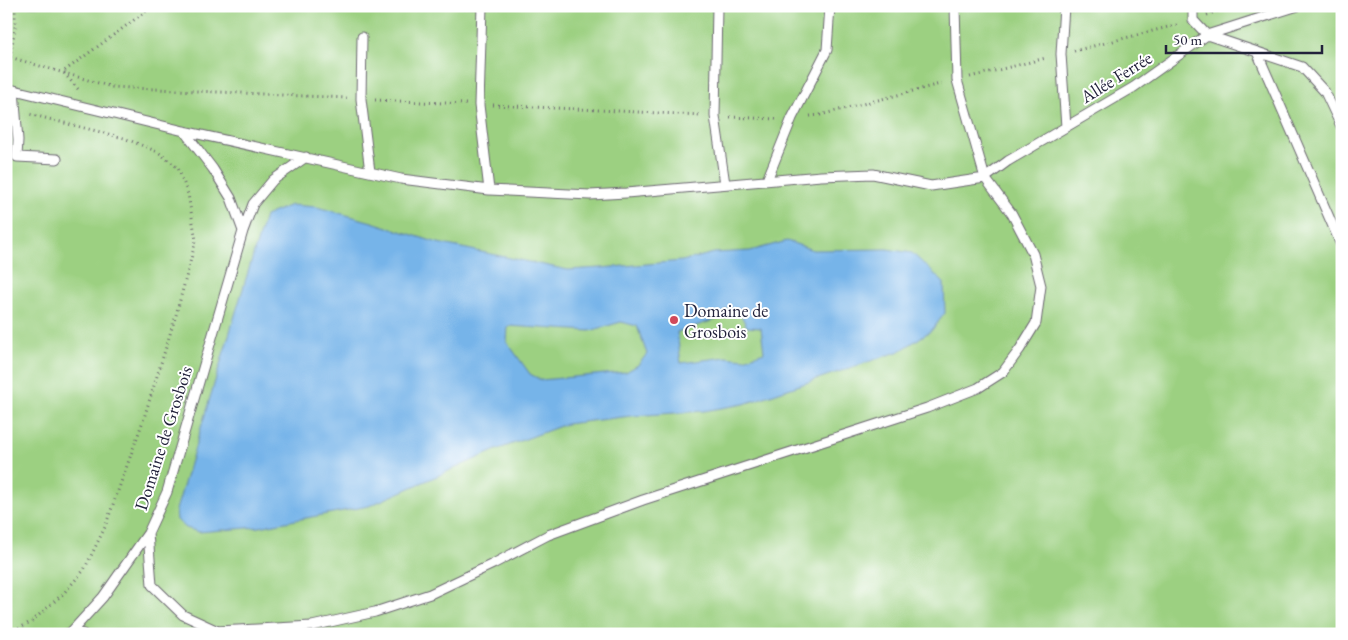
<svg xmlns="http://www.w3.org/2000/svg" width="1348" height="640" viewBox="0 0 1348 640" font-family="'EB Garamond',serif">
<style>
.garden{fill:#9cd081;stroke:#5f795e}
.water{fill:#76b4e9;stroke:#4c6b92;fill-rule:evenodd}
.lines{fill:none;stroke-linecap:round;stroke-linejoin:round}
.lane-casing{stroke:#6c6871;stroke-width:11}
.path{stroke:#6c6871;stroke-width:3;stroke-dasharray:1 4;stroke-linecap:butt}
.lane{stroke:#fff;stroke-width:9}
.poi-dot{fill:#d1495b;stroke:#fff;stroke-width:2}
.labels{text-anchor:middle;dominant-baseline:central;stroke-width:4;stroke-linejoin:round;paint-order:stroke}
.street-label{font-size:18px;fill:#22223b;stroke:#fff}
.poi-label{font-size:18px;fill:#22223b;stroke:#fff;text-anchor:start}
</style>
<rect width="100%" height="100%" fill="#fff"/>
<filter id="ink" filterUnits="userSpaceOnUse"><feTurbulence type="fractalNoise" baseFrequency=".02" numOctaves="2"/><feDisplacementMap in="SourceGraphic" scale="10" xChannelSelector="R" yChannelSelector="G"/><feConvolveMatrix kernelMatrix="1 2 1 2 8 2 1 2 1" color-interpolation-filters="sRGB"/></filter>
<filter id="wash" filterUnits="userSpaceOnUse"><feTurbulence type="fractalNoise" baseFrequency=".0096" numOctaves="4" result="noise"/><feDisplacementMap in="SourceGraphic" scale="20" xChannelSelector="R" yChannelSelector="G"/><feGaussianBlur stdDeviation="1.12" result="paint"/><feColorMatrix in="noise" values="0 0 0 0 0 0 0 0 0 0 0 0 0 0 0 0 0 1.4 0 .05"/><feComposite in="paint" operator="in"/></filter>
<g filter="url(#wash)">
<rect width="100%" height="100%" fill="#f4ead6"/>
<!-- garden -->
<path class="garden" d="M6 6H1342V634H6Z"/>
<!-- water -->
<path class="water" d="M291 205 317 207 372 222 438 243 568 270 601 268 682 261 714 253 750 251 787 241 813 250 887 249 912 253 944 283 945 313 932 330 900 351 744 404 704 411 631 416 566 424 496 450 369 506 259 527 199 532 186 528 177 520 176 510 265 216ZM726 309H738L747 327 761 328 764 352 744 359 726 357 681 363 677 332 718 319ZM621 322 637 326 647 354 638 365 626 372 541 380 530 374 507 342 508 326 590 331Z"/>
</g>
<g filter="url(#ink)">
<g class="lines">
<!-- lane casing -->
<g class="lane-casing">
<path id="lane" d="M482 6 479 105 489 190
M717 6 715 116 725 184
M1064 6 1061 54 1066 127
M1193 6V20L1207 35 1302 67 1325 92 1342 128
M362 37 361 99 370 172
M1257 52 1342 247
M6 88 184 131 401 179 489 190 590 195 626 193 821 176 873 174 931 186 985 178 1008 161 1134 87 1207 35 1298 6
M14 90 18 140 17 157 57 159
M184 131 213 169 231 198 243 231
M767 180 792 118 827 50 830 6
M148 533 152 585 183 615 218 631
M71 632 103 597 148 533 167 492 243 231 253 204 273 180 306 157
M67 634 71 632 83 634
M197 634 218 631 312 626 375 612 430 594 493 564 548 535 643 500 927 408 978 388 1003 372 1020 349 1036 323 1041 286 1033 254 1012 214 985 178 957 80 955 6"/>
</g>
<!-- path -->
<path class="path" d="M1207 15 1230 6
M1074 51 1180 24
M6 56 112 87 347 98
M10 57 15 28V6
M970 77 1046 58
M78 89 63 72 153 6
M375 100 466 104
M493 105 701 115
M810 116 820 115 944 83
M730 117 776 119
M10 634 32 621 63 594 84 570 105 527 143 421 176 315 196 240 188 194 178 168 158 152 124 138 29 114"/>
<!-- lane -->
<use href="#lane" class="lane"/>
</g>
</g>
<!-- markers -->
<circle class="poi-dot" cx="674" cy="320" r="5"/>
<g class="labels">
<!-- street labels -->
<g class="street-label">
<text transform="translate(1116 77) rotate(-32)">Allée Ferrée</text>
<text transform="translate(163 438) rotate(-72)">Domaine de Grosbois</text>
</g>
<!-- poi labels -->
<g class="poi-label">
<text x="684" y="310">Domaine de<tspan x="684" dy="21">Grosbois</tspan></text>
</g>
</g>
<!-- margin -->
<rect width="1348" height="640" fill="none" stroke="#fff" stroke-width="25"/>
<!-- scale -->
<path d="M1166 45v8h156v-8" fill="none" stroke="#22223b" stroke-width="2.5"/>
<text x="1173" y="45" font-size="15" fill="#22223b" stroke="#ffffff" stroke-width="4" paint-order="stroke">50 m</text>
</svg>
